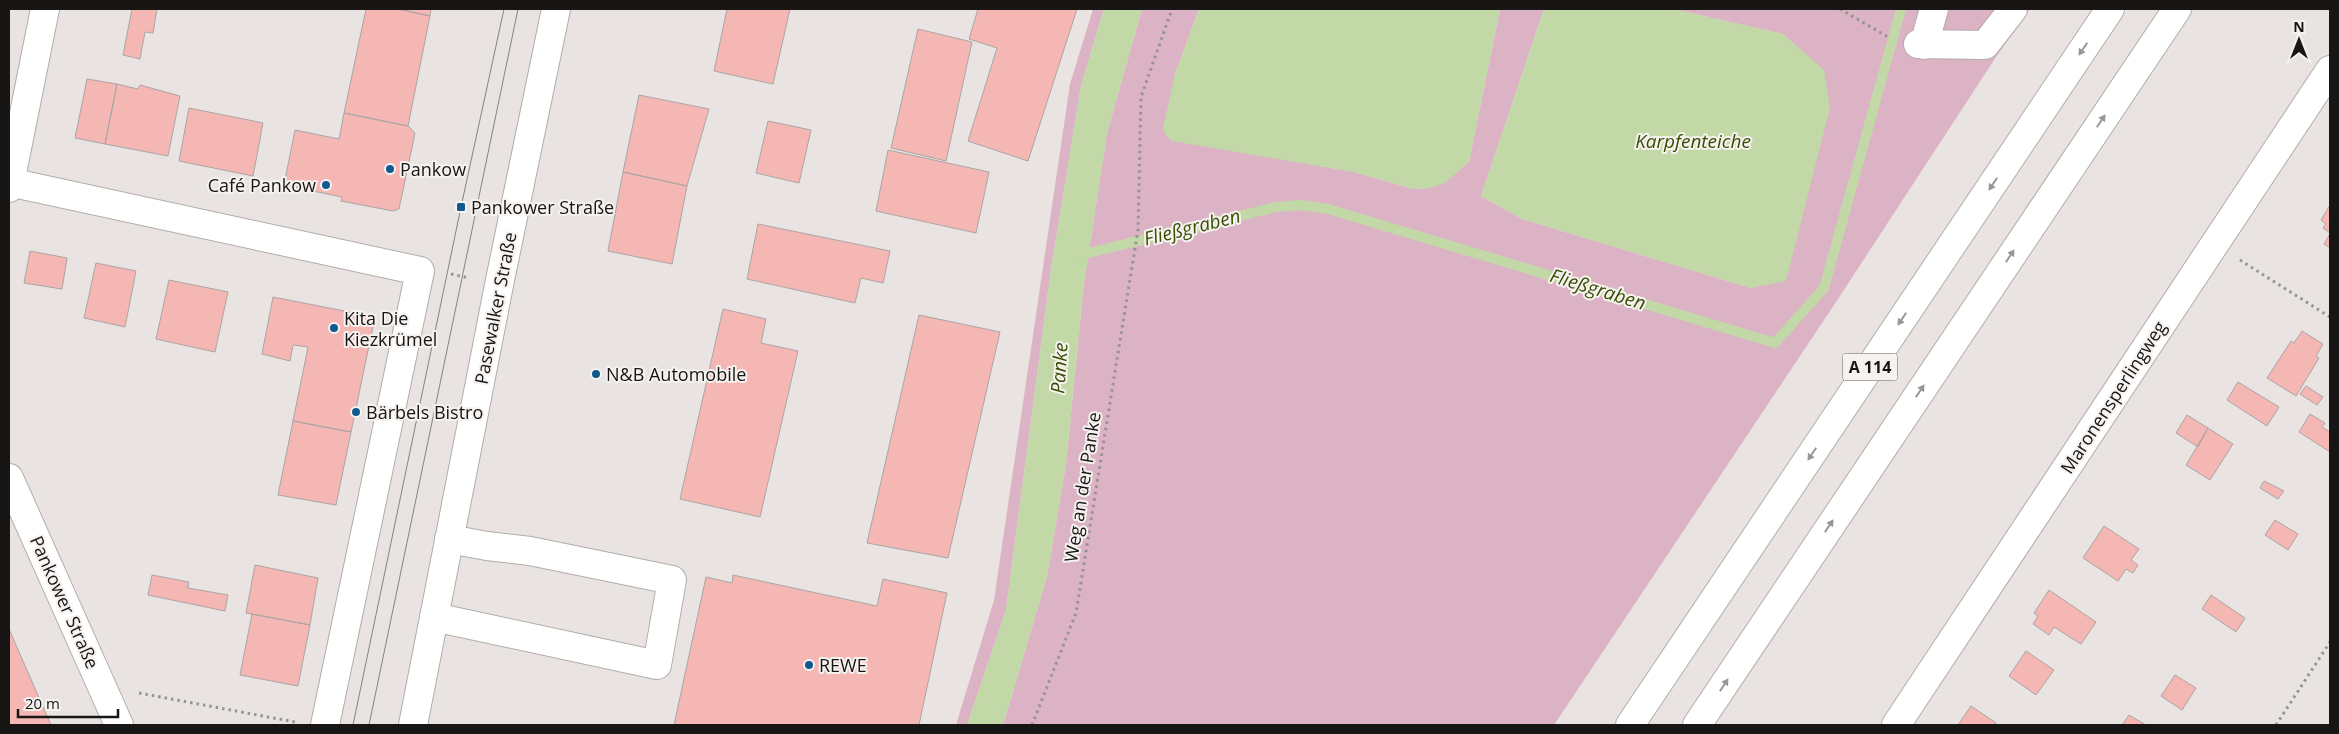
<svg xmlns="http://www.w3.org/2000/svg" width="2339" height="734" viewBox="0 0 2339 734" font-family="'Open Sans',sans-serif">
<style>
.green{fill:#dcb2c5}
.water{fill:#c2d8a6}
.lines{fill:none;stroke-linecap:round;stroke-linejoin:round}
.stream{stroke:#c2d8a6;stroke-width:10}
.building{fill:#f4b7b3;stroke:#aaa5a5}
.minor-casing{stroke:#b1adaa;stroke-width:30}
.major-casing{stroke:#b1adaa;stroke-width:30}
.highway-casing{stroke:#b1adaa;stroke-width:30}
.path{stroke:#969391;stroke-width:3;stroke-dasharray:2.5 4;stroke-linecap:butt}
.minor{stroke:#fff;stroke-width:28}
.major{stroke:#fff;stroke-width:28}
.highway{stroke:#fff;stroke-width:28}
.tram{stroke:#868381;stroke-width:1}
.oneway{fill:#979696}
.poi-dot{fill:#0e5a8e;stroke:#f6f2ef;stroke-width:2}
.labels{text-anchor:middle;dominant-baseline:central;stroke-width:4;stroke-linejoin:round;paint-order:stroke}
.shield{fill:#f6f2ef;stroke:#5a5856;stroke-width:1}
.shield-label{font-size:16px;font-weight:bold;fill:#171615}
.poi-label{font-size:18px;fill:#171615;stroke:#f6f2ef;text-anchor:start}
.street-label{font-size:18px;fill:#171615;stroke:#f6f2ef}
.water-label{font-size:19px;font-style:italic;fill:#364e00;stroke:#f6f2ef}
</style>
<rect width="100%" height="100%" fill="#e9e4e1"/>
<!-- green -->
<path class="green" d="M1093 9H1104L1081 86 1051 269 1006 610 967 725H956L994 600 1070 84Z
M1142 9H1199L1175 74 1308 164 1354 172 1414 189 1430 188 1469 162 1500 9H1544L1481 196 1522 219 1751 288 1783 34 1673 9H1919L1918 17 1920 9H2030L1996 57 1838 299 1554 725H1003L1047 577 1066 464 1084 283 1107 133Z"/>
<!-- water -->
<path class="water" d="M1104 9H1142L1107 133 1084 283 1066 464 1047 577 1003 725H967L1006 610 1051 269 1081 86Z
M1199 9H1500L1469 162 1445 183 1430 188 1414 189 1354 172 1172 141 1165 134 1163 127 1175 74Z
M1544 9H1673L1783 34 1824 70 1830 108 1786 281 1751 288 1522 219 1481 196Z"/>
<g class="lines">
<!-- stream -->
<path class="stream" d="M1076 256 1276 207 1301 205 1328 209 1775 343 1824 288 1901 9"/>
</g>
<!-- building -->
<path class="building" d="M132 9H157L153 33 145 32 140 59 123 55Z
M366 9H398L430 16 408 126 344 113Z
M398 9H431L430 16Z
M727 9H790L773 84 714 71Z
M978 9H1077L1028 161 968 141 997 48 969 39Z
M918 29 972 42 946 161 891 148Z
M87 79 117 84 105 144 75 138Z
M117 84 138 89 140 85 180 96 168 156 105 144Z
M639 95 709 109 687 186 623 172Z
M189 108 263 123 253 176 179 161Z
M344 113 408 126 415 133 399 209 393 211 341 201 342 197 284 185 295 130 339 139Z
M768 121 811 130 799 183 756 173Z
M888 150 989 172 976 233 876 211Z
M623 172 687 186 672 264 608 251Z
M2330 205V233L2323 228 2326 224 2321 220Z
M758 224 890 251 883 283 861 278 855 303 747 279Z
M2330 234V248L2324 244Z
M30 251 67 258 62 289 24 283Z
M96 263 136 271 125 327 84 318Z
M169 280 228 292 215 352 156 339Z
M273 297 375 317 351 432 293 421 308 347 293 345 290 361 262 354Z
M723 309 766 319 761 343 798 351 760 517 680 499Z
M919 315 1000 332 948 558 867 543Z
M2302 331 2323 344 2316 356 2319 358 2296 396 2267 378 2291 341 2294 343Z
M2238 382 2279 407 2267 426 2227 400Z
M2306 386 2323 397 2317 405 2300 394Z
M2310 414 2325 423 2322 427 2330 432V452L2299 432Z
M2187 415 2208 428 2198 447 2176 433Z
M293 421 351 432 336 505 278 495Z
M2208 428 2233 444 2210 480 2186 465Z
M2264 481 2284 491 2278 499 2260 488Z
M2275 520 2298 534 2288 550 2265 535Z
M2104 526 2139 549 2131 560 2138 565 2133 573 2126 569 2118 581 2083 558Z
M255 565 318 578 310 625 246 613Z
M152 575 189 582 188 588 228 595 225 611 148 595Z
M733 575 877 606 883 579 947 593 919 725H674L706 577 732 583Z
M2049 590 2096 622 2081 644 2054 627 2049 635 2033 624 2038 616 2034 613Z
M2211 595 2245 618 2236 632 2202 609Z
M252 614 310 625 298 686 240 675Z
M9 629 51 725H9Z
M2026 651 2054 670 2036 695 2009 676Z
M2175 675 2196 688 2182 710 2161 696Z
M1971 706 1996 723 1995 725H1958Z
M2129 715 2146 725H2122Z"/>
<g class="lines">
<!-- minor casing -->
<g class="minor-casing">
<path id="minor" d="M1918 44 1985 45 2013 9
M1924 45 1934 9
M9 182 420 271 325 725
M9 188 45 9
M9 478 119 725
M434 617 657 665 672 580 530 551 487 546 449 539
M1896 725 2330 70"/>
</g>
<!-- major casing -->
<g class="major-casing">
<path id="major" d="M413 725 499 285 556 9"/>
</g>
<!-- highway casing -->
<g class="highway-casing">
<path id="highway" d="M1630 725 2110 9
M1697 725 2177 9"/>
</g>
<!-- path -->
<path class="path" d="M1840 9 1888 37
M2240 260 2330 317
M451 274 469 278
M139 693 295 722
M1032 725 1076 613 1138 230 1141 97 1172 9
M2276 725 2330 642"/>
<!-- minor -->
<use href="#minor" class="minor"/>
<!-- major -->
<use href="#major" class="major"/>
<!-- highway -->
<use href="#highway" class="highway"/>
<!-- tram -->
<path class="tram" d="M353 725 461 207 504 9
M369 725 518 9"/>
</g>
<!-- one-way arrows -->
<defs><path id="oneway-solid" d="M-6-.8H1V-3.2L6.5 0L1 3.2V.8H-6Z" transform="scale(1.25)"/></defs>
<g class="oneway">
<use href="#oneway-solid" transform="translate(2083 49) rotate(124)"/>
<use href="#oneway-solid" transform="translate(2101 121) rotate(-56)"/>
<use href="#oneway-solid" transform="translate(1993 184) rotate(124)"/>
<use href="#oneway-solid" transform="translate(2010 256) rotate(-56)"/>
<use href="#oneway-solid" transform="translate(1902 319) rotate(124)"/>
<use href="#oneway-solid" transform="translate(1920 391) rotate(-56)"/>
<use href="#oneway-solid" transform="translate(1812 454) rotate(124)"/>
<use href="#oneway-solid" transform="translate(1829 526) rotate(-56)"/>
<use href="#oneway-solid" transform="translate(1724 685) rotate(-57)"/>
</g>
<!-- markers -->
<g class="poi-dot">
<circle cx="390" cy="169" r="5"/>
<circle cx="326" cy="185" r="5"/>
<rect x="456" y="202" width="10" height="10" rx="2.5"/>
<circle cx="334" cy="328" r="5"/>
<circle cx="596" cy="374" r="5"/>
<circle cx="356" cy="412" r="5"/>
<circle cx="809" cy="665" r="5"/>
</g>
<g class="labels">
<!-- shield labels -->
<rect class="shield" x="1842.5" y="353.5" width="55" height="27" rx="4"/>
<g class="shield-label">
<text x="1870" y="367">A 114</text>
</g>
<!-- poi labels -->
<g class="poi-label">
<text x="400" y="169">Pankow</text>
<text x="316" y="185" text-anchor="end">Café Pankow</text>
<text x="471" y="207">Pankower Straße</text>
<text x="344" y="318">Kita Die<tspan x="344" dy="21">Kiezkrümel</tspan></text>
<text x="606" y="374">N&amp;B Automobile</text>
<text x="366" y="412">Bärbels Bistro</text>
<text x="819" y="665">REWE</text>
</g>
<!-- street labels -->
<g class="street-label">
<text transform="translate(495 308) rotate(-79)">Pasewalker Straße</text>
<text transform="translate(2113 397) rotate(-57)">Maronensperlingweg</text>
<text transform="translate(1082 487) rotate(-81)">Weg an der Panke</text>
<text transform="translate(65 602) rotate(66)">Pankower Straße</text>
</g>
<!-- water labels -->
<g class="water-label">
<text x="1693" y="141">Karpfenteiche</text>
<text transform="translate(1192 227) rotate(-14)">Fließgraben</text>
<text transform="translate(1598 289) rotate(17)">Fließgraben</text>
<text transform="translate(1059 368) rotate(-86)">Panke</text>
</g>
</g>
<!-- border -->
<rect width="2339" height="734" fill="none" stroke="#171615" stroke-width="20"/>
<!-- north arrow -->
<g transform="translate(2299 40)" stroke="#f6f2ef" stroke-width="4" paint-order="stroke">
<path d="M0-4L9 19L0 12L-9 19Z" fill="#171615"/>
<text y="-8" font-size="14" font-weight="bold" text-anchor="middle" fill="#171615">N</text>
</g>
<!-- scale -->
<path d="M18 709v8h100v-8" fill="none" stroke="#171615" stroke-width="2.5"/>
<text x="25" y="709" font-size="15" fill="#171615" stroke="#f6f2ef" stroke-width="4" paint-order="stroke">20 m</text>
</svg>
